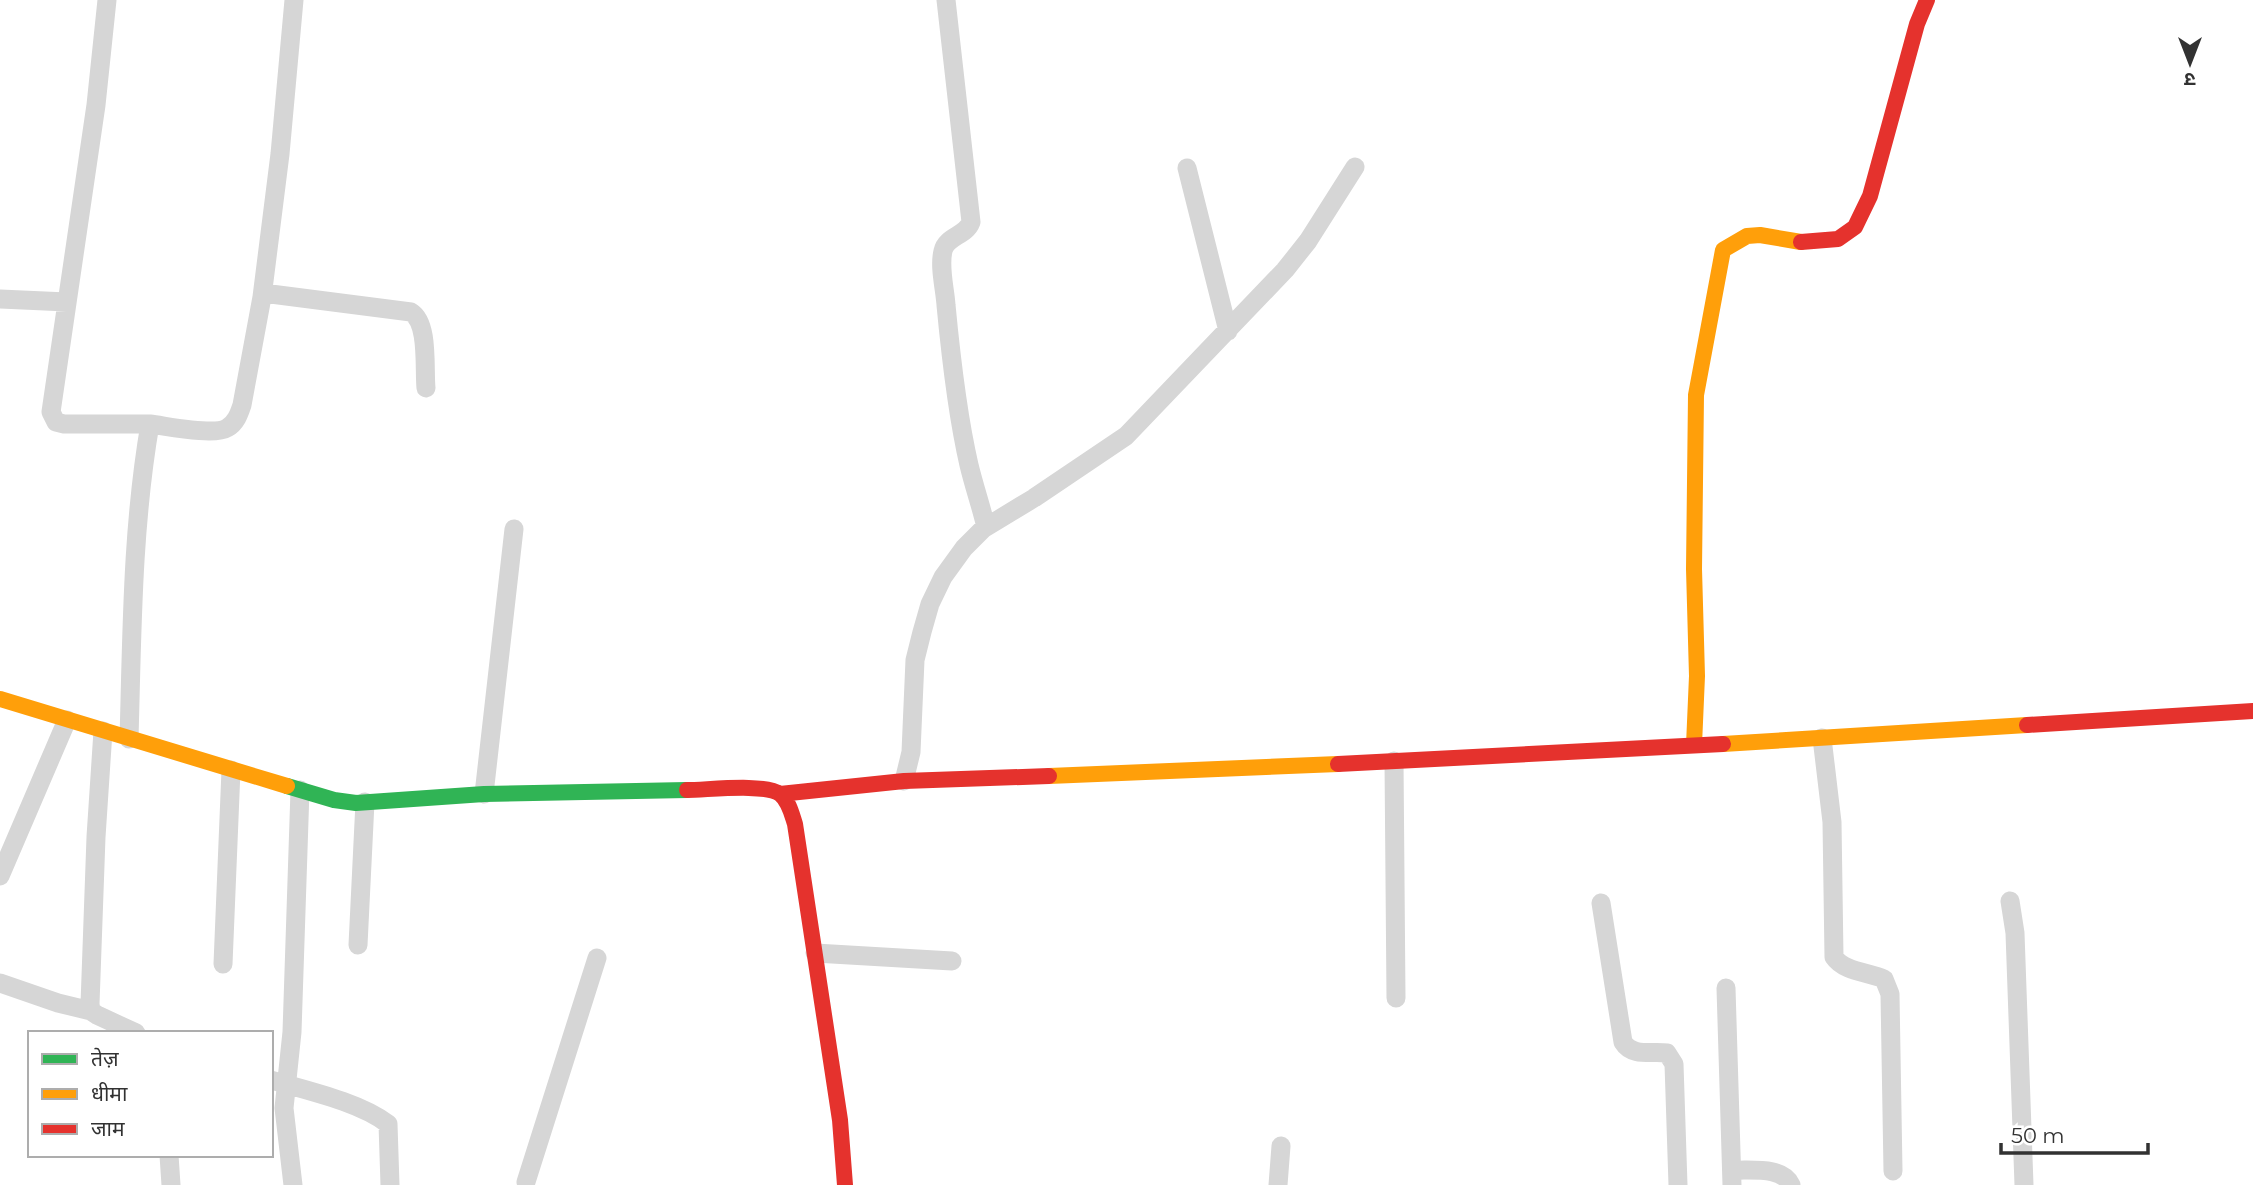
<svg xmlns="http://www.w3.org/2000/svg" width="2253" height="1185" viewBox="0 0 2253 1185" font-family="Montserrat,'Noto Sans Devanagari',sans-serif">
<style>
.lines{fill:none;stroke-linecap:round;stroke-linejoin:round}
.street{stroke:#d6d6d6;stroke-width:19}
.fast{stroke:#30b455;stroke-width:16}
.slow{stroke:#ff9f0a;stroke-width:16}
.jam{stroke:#e5322d;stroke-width:16}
</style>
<rect width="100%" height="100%" fill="#fff"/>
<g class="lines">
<!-- street -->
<path class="street" d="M107 0 96 105 51 412 56 422 64 424H150C132 528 132 634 129 739
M946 0 971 222C966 236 946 236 943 251 939 267 945 289 946 305 951 358 957 413 969 465 974 486 981 506 986 527
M1187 168 1228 331
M263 293 411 312C429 323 424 368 426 388
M0 299 67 302
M150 424C167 426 214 436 227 428 236 423 239 414 242 405L262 297 280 154 294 0
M103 731 96 837 90 1004 91 1011 97 1015 136 1033
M1822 738 1832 822 1834 957C1844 972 1869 972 1884 979L1890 994 1893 1171
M1394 761 1396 998
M904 781 911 752 915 660 922 632 930 604 943 577 964 548 983 529 1034 498 1126 436 1285 270 1308 241 1355 167
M484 794 514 529
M0 876 67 720
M2010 901 2015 933 2024 1185
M1601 903 1623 1042C1632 1057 1652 1051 1667 1053L1674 1064 1678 1185
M358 945 365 802
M815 953 952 961
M223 964 231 770
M0 983 58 1003 91 1011
M1726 988 1732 1185
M271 1080C305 1090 360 1102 388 1124L390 1185
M169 1155 171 1185
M1732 1170C1750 1171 1783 1166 1791 1185
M526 1182 597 958
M293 1185 284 1108 292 1032 300 790
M1278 1185 1281 1146"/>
<!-- fast -->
<path class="fast" d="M287 786 334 800 356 803 484 794 687 790"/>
<!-- slow -->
<path class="slow" d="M0 699 287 786
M1723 744 2027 725
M1694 745 1697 676 1694 569 1696 395 1723 250 1747 236 1760 235 1801 242
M1049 776 1338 764"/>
<!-- jam -->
<path class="jam" d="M1801 242 1838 239 1855 227 1870 196 1917 24 1927 0
M2027 725 2253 711
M1338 764 1723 744
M687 790C708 790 764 783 780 794 789 801 792 815 795 824L840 1120 845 1185
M780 794 904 781 1049 776"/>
</g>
<!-- legend -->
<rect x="28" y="1031" width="245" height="126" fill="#ffffff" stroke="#adadad" stroke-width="2"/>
<rect x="42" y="1054" width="35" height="10" fill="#30b455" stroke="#adadad" stroke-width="2"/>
<text x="91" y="1066" font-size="21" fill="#323232">तेज़</text>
<rect x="42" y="1089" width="35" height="10" fill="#ff9f0a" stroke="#adadad" stroke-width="2"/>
<text x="91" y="1101" font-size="21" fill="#323232">धीमा</text>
<rect x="42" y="1124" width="35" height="10" fill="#e5322d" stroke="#adadad" stroke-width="2"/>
<text x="91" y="1136" font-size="21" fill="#323232">जाम</text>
<!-- north arrow -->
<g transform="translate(2190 63) rotate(180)" stroke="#ffffff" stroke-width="5" paint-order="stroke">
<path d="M0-5L12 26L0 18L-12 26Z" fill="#323232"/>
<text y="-10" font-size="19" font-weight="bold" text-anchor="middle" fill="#323232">उ</text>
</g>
<!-- scale -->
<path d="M2001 1143v10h147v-10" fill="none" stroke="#323232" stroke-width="3.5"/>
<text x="2011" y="1143" font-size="21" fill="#323232" stroke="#ffffff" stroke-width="5" paint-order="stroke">50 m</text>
</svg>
